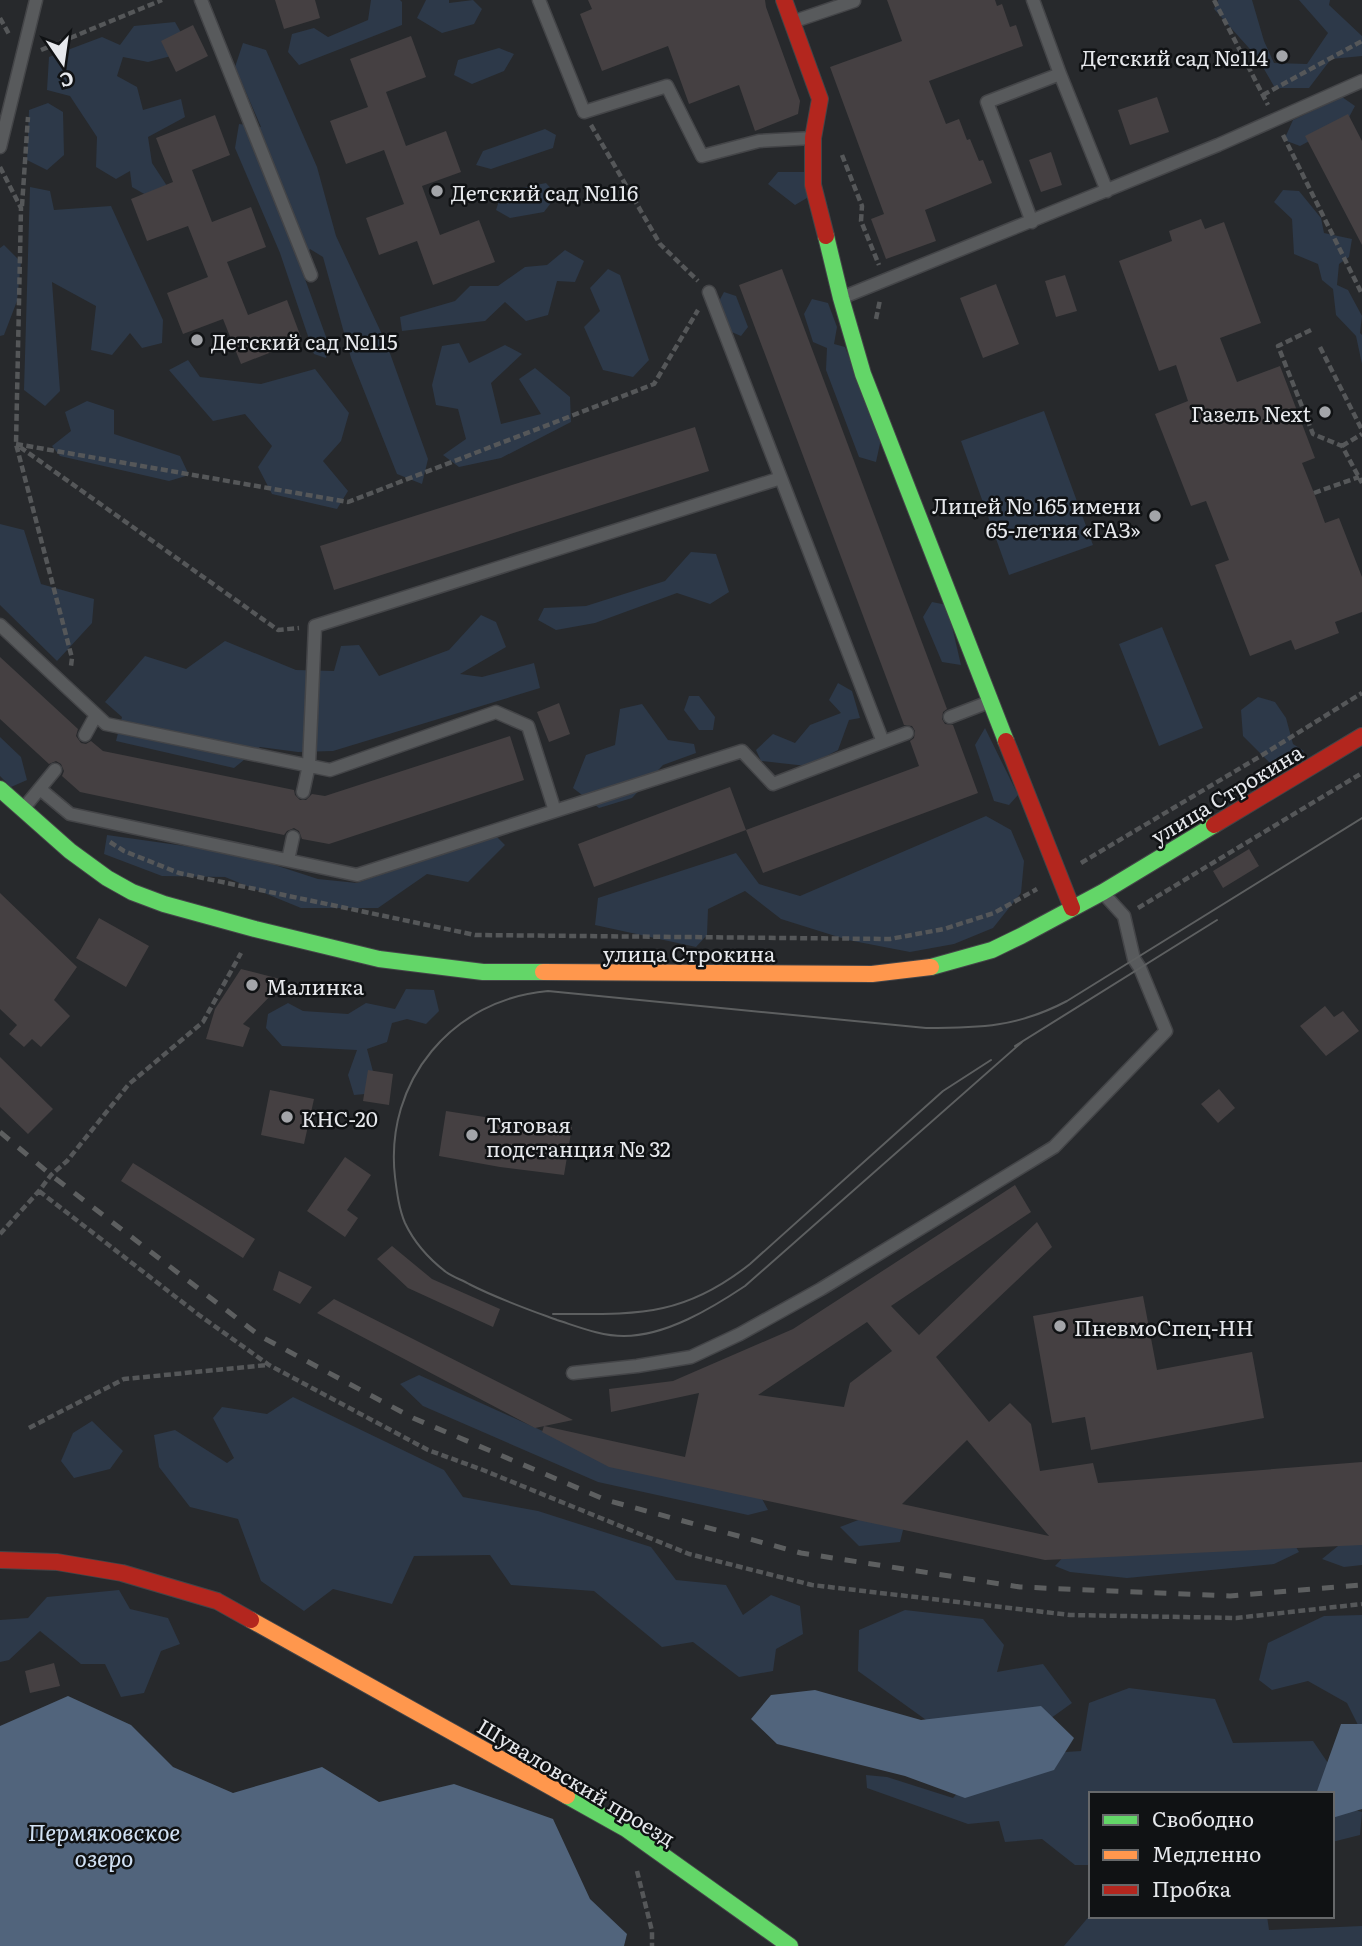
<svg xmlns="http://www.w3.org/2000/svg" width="1362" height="1946" viewBox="0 0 1362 1946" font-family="Literata,serif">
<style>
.green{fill:#2d3949}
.water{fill:#51647c}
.building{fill:#454042;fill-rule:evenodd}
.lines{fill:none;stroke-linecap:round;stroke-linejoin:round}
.lane-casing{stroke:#444548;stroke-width:15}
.fast-casing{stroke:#444548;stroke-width:18}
.slow-casing{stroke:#444548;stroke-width:18}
.jam-casing{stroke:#444548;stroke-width:18}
.path{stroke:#555759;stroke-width:4.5;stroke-dasharray:7 3.5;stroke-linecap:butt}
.lane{stroke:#585a5c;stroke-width:12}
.fast{stroke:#63d668;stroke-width:16}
.slow{stroke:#ff974d;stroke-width:16}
.jam{stroke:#b3261e;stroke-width:16}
.tram{stroke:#5d5f60;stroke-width:2}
.rail{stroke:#5d5f60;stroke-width:5;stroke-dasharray:12 12;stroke-linecap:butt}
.poi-dot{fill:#a3a5a9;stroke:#101214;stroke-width:2.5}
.labels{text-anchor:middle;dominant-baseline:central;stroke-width:5;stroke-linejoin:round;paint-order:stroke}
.poi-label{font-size:21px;fill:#e6e8ec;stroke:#101214;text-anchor:start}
.street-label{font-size:21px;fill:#e6e8ec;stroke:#101214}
.water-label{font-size:23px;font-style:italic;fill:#d2e2f5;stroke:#101214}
</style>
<rect width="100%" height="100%" fill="#27292c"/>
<!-- green -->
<path class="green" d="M371 0H400L402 2V25L299 65 288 52 292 34 314 28 328 37 368 20Z
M426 0H449V3L473 0 482 9 474 24 442 33 417 18Z
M1218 0H1252L1264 41 1274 63 1307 64 1328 33 1299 0H1330L1329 5 1362 36V56L1331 59 1309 88H1275L1257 57 1214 9Z
M175 22 184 38 175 55 148 62 123 57 117 76 137 87 143 110 181 99 185 117 148 137 152 163 171 192 160 203 132 187 130 171 116 179 96 167 97 137 70 96 47 90 49 57 102 37 120 45 134 26Z
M243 43 266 50 317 167 336 236 387 345 428 459 422 484 397 474 351 358 323 257 310 249 301 268 329 345 326 358 314 354 280 253 235 148 239 124 261 127 235 67Z
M499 48 514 54 504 71 472 84 454 75 458 60Z
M1342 97 1355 106 1347 121 1300 146 1284 140 1293 120Z
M48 103 63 112 64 155 47 170 27 160 29 110Z
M545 129 556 135 553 148 491 169 476 165 483 151Z
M778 172H805L812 195 795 205 768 184Z
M546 183 557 195 544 212 510 218 496 210 502 192Z
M30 187 50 191 54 210 111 206 163 320 162 343 142 348 130 333 112 355 91 350 96 306 52 282 60 391 45 406 24 390Z
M1283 190 1299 191 1321 218 1324 233 1352 239 1349 257 1339 264 1337 285 1348 290 1362 316 1360 333 1362 335V364L1356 336 1336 315 1333 289 1322 280 1318 264 1294 254 1292 219 1274 202Z
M4 245 21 262 17 301 4 335 0 336V248Z
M565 250 584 261 575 282 557 281 548 315 526 321 505 302 485 321 402 331 400 317 455 301 470 286H498L525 267 547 265Z
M608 269 620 275 649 360 633 377 603 370 584 327 600 311 590 288Z
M724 292 736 296 748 327 741 336 727 330 718 303Z
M812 299 828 303 837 327 834 344 845 347 881 439 876 462 859 457 826 370 827 348 813 342 804 314Z
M459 343 469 363 505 345 522 354 491 383 501 424 541 414 519 379 535 368 570 397 571 422 501 458 459 467 443 455 466 439 458 409 436 405 432 385 442 346Z
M188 360 200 377 261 384 315 369 349 413 341 441 323 461 348 491 337 509 272 494 258 467 272 446 245 414 213 421 169 370Z
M87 401 114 410V434L180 456 189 475 169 481 60 456 52 446 71 431 65 412Z
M1044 411 1093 545 1009 575 961 441Z
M0 524 24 530 41 584 94 599 92 623 57 661 0 605Z
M691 552 716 554 729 592 710 604 677 593 595 623 556 630 538 620 544 608 586 606 665 581Z
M932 602 947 605 961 665 942 662 923 617Z
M481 615 496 622 506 647 460 674 482 677 534 663 540 688 333 751 298 752 260 747 234 768 116 741 122 717 105 702 145 656 186 669 225 641 296 670 334 671 341 646 359 645 379 676 449 650Z
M1162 627 1203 728 1159 746 1119 644Z
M838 683 852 691 860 718 849 720 838 750 807 766 761 761 756 750 773 734 795 743 810 725 841 713 829 700Z
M689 696H699L715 717 713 730H699L684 710Z
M1258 697 1275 702 1286 718 1293 744 1304 751 1298 758 1272 765 1243 736 1241 710Z
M642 704 668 740 694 744 696 753 663 765 632 798 599 808 573 788 586 755 615 745 620 709Z
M985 728 1018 795 1009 805 994 801 975 745Z
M0 737 21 757 27 780 11 787 0 776Z
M986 816 1011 830 1024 861 1021 893 993 928 954 944 910 952 848 940 781 919 745 891 708 909 707 935 696 947 595 925 598 898 736 853 759 884 800 896Z
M107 835 241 854 318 879 357 883 495 835 505 845 468 882 427 874 378 908H301L225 877 162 876 104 854Z
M406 989 434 990 439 1011 426 1024 407 1019 392 1023 387 1042 367 1049 375 1079 365 1094 354 1095 348 1075 357 1050 282 1046 266 1028 268 1014 288 1003 303 1011 348 1014 366 1003 395 1009Z
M419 1375 613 1463 759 1493 768 1510 748 1515 598 1482 423 1406 400 1384Z
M293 1397 444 1470 463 1497 538 1511 651 1547 676 1580 726 1585 743 1615 771 1595 800 1606 803 1634 776 1649 773 1671 739 1677 693 1642 662 1647 594 1591 511 1585 490 1555 414 1556 392 1604 333 1589 304 1611 261 1581 238 1519 190 1507 159 1467 154 1435 175 1430 227 1463 234 1458 213 1418 222 1407 267 1414Z
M92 1421 123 1451 110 1469 74 1478 61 1461 73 1433Z
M866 1517 904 1526 900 1542 859 1546 840 1527Z
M1362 1539V1565L1344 1567 1322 1559 1343 1542Z
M1293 1542 1299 1552 1274 1564 1127 1578 1070 1572 1055 1566 1065 1555Z
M119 1590 130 1609 168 1618 180 1644 161 1651 144 1693 121 1697 105 1664H81L40 1631 9 1660 0 1662V1620L28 1618 47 1597Z
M905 1610 983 1619 1004 1645 997 1672 1043 1664 1072 1703 1026 1736 947 1735 858 1671 859 1630Z
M1362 1615V1729H1360L1347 1703 1308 1681 1272 1690 1259 1680 1268 1643 1324 1616Z
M1129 1688 1215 1699 1233 1743 1313 1741 1332 1769 1330 1794H1237L1234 1792 1233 1794H1091V1865H1075L1042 1839 1005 1842 999 1821 968 1824 867 1788 866 1775 887 1777 953 1798 991 1757 1081 1751 1089 1703Z
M1332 1803 1362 1812 1360 1835 1332 1842Z
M1091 1914V1916H1267L1269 1930 1362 1926V1946H1064Z"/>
<!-- water -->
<path class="water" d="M815 1690 921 1720 1041 1706 1074 1738 1054 1770 965 1798 905 1776 777 1744 751 1719 771 1695Z
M68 1696 131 1725 173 1767 233 1793 322 1767 379 1802 454 1784 553 1819 590 1899 627 1934 624 1946H0V1726Z
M1341 1724H1362V1809L1332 1818V1794H1316Z"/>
<!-- building -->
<path class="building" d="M275 0H315L320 18 284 29Z
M588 0H765L766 7 800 101 798 114 755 131 739 85 689 104 668 46 602 71 580 14 592 9Z
M887 0H995L997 6 1002 4 1010 27 1016 25 1023 46 929 81 946 124 959 119 967 140 970 139 979 161 983 160 992 183 925 210 936 241 886 259 871 219 884 214 830 67 902 41Z
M193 25 208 56 176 72 161 41Z
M411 36 426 77 386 92 406 146 446 131 461 172 422 186 440 235 479 220 495 262 433 285 417 241 379 255 366 218 404 204 384 150 346 164 330 121 368 107 350 59Z
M1157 97 1169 132 1130 145 1118 110Z
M1348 114 1362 141V245L1305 136Z
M215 115 230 155 192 170 212 222 251 207 266 247 227 262 248 315 287 300 302 340 241 364 223 319 183 334 167 293 208 277 188 226 147 241 131 199 173 182 156 138Z
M1051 152 1062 185 1041 192 1029 160Z
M1201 219 1205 229 1224 222 1261 323 1220 338 1237 382 1280 366 1315 458 1302 463 1314 493 1325 523 1339 518 1362 577V612L1335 622 1339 633 1295 650 1291 640 1250 656 1215 565 1229 560 1206 501 1191 506 1155 414 1188 401 1176 365 1159 371 1119 261 1172 241 1169 231Z
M782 269 947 709 943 712 942 719 945 724 953 725 978 793 763 873 746 830 919 766 910 741 914 738 915 731 912 726 904 725 739 285Z
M1065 275 1077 311 1056 317 1045 281Z
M996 284 1019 344 983 358 960 298Z
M695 427 709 471 334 590 320 546Z
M0 657 78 729 76 736 81 743 86 744 91 741 103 751 294 790 295 795 300 800H306L312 794 325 796 510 736 524 780 329 844 302 839 299 831 294 828 287 831 284 835 80 792 62 776 64 771 61 764 56 761 49 764 0 719Z
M559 703 570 734 549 742 537 712Z
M730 787 746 830 594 887 578 844Z
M1249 849 1259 866 1223 888 1213 871Z
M0 893 77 967 54 1000 70 1016 41 1047 32 1039 24 1047 9 1034 17 1025 0 1009Z
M99 918 149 946 126 987 76 958Z
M241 969 280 979 276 990 243 1024 250 1028 243 1047 206 1039 215 1009Z
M1325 1006 1334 1017 1343 1011 1359 1031 1326 1056 1300 1026Z
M0 1057 53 1109 28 1134 0 1107Z
M368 1070 393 1074 389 1105 363 1101Z
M1219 1089 1235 1108 1218 1123 1201 1104Z
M270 1090 314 1099 304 1144 261 1135Z
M446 1111 504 1120 572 1127 564 1175 500 1167 439 1156Z
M345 1157 371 1175 347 1210 358 1218 345 1237 307 1211Z
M133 1163 255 1239 243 1258 121 1181Z
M1015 1185 1031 1212 891 1306 919 1335 1037 1222 1052 1247 936 1357 989 1422 1010 1403 1031 1424 1040 1471 1093 1463 1098 1483 1362 1462V1545L1045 1560 609 1467 542 1432 544 1426 685 1457 699 1393 611 1412 609 1389 673 1381 793 1329ZM867 1322 892 1351 850 1383 844 1407 758 1395ZM967 1440 1049 1536 902 1504Z
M392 1246 432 1279 500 1309 493 1327 408 1288 377 1259Z
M279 1271 312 1287 300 1304 273 1290Z
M1143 1296 1157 1370 1252 1352 1264 1418 1091 1450 1085 1417 1052 1423 1033 1316Z
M334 1299 573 1420 535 1428 317 1313Z
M54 1663 60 1686 30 1693 25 1671Z"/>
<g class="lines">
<!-- lane casing -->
<g class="lane-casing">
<path id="lane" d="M201 0 311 275
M539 0 584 112 667 86 702 156 759 141 813 138
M1033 0 1060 74 1107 191
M792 22 854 1
M0 147 36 0
M1032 222 987 102 1060 74
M709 292 883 742
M841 298 1218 145 1362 81
M0 625 106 724 330 770 496 712 528 726 555 811 357 875 70 814 40 789
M950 717 989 702
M85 735 96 715
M303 792 309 765 315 626 781 478
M23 809 55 770
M555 811 742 751 773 784 907 733
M288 860 293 837
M573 1373 637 1366 691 1357 740 1334 821 1289 1054 1147 1166 1031 1140 968 1134 959 1124 916 1103 893"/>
</g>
<!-- fast casing -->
<g class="fast-casing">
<path id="fast" d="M826 236 841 298 863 374 1006 741
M0 789 70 851 107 878 132 892 164 904 255 929 379 959 483 972H543
M931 967 992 950 1021 936 1103 892 1214 825
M567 1796 626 1829 790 1946"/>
</g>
<!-- slow casing -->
<g class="slow-casing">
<path id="slow" d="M543 972 872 974 931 967
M251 1620 567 1796"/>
</g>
<!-- jam casing -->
<g class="jam-casing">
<path id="jam" d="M784 0 820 99 813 138V185L826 236
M1006 741 1072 908
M1214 825 1362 736
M0 1560 57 1562 122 1573 217 1601 251 1620"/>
</g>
<!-- path -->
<path class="path" d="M1214 0 1268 105
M0 18 10 36
M41 50 162 0
M1263 95 1362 41
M591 125 660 244 698 281
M1283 135 1362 294
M842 155 862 206 861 221 879 265
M0 167 21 208 16 444 72 658 71 666
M22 206 28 117
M876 319 880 300
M1311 330 1278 346 1313 434 1342 446 1362 483
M1320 347 1362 430
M16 444 348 502 654 384 698 310
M1342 446 1362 434
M20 447 278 630 299 628
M1314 493 1359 477
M110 842 124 851 179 873 475 935 890 939 944 929 994 913 1037 889
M1081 863 1259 757 1362 693
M1138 908 1362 773
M39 1191 199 1315 269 1365 428 1450 483 1470 689 1554 812 1585 1070 1615 1236 1618 1362 1604
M0 1234 39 1191 51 1175 67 1161 129 1084 203 1022 241 953
M29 1428 124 1379 267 1365
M637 1871 652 1931V1946"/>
<!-- lane -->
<use href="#lane" class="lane"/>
<!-- fast -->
<use href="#fast" class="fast"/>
<!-- slow -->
<use href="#slow" class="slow"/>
<!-- jam -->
<use href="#jam" class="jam"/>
<!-- tram -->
<path class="tram" d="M1022 1042 745 1286C712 1308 666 1336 624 1336 601 1336 579 1327 557 1320 527 1309 498 1299 469 1284 462 1280 453 1277 446 1272 429 1259 414 1242 405 1223 399 1209 397 1193 395 1177 384 1081 453 999 548 991L926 1028C980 1028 1018 1027 1067 1001L1362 818
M1015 1046 1217 920
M553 1314C636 1314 682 1318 750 1264L943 1091 991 1060"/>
<!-- rail -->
<path class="rail" d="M0 1132 51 1175 260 1336 413 1418 606 1500 801 1553 1020 1587 1230 1596 1362 1585"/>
</g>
<!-- markers -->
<g class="poi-dot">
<circle cx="1282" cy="56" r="7"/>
<circle cx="437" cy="191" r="7"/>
<circle cx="197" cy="340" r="7"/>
<circle cx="1325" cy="412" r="7"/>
<circle cx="1155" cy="516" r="7"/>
<circle cx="252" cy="985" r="7"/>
<circle cx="287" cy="1117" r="7"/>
<circle cx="472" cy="1135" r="7"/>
<circle cx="1060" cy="1326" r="7"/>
</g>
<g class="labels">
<!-- poi labels -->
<g class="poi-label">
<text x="1268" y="56" text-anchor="end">Детский сад №114</text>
<text x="451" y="191">Детский сад №116</text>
<text x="211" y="340">Детский сад №115</text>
<text x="1311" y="412" text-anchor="end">Газель Next</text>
<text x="1141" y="504" text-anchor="end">Лицей № 165 имени<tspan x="1141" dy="24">65-летия «ГАЗ»</tspan></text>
<text x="266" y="985">Малинка</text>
<text x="301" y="1117">КНС-20</text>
<text x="486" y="1123">Тяговая<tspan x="486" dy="24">подстанция № 32</tspan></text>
<text x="1074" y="1326">ПневмоСпец-НН</text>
</g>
<!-- street labels -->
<g class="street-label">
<text transform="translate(1226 793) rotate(-31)">улица Строкина</text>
<text x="689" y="952">улица Строкина</text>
<text transform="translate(577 1781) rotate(31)">Шуваловский проезд</text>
</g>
<!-- water labels -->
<g class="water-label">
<text x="104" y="1831">Пермяковское<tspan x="104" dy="26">озеро</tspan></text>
</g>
</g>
<!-- legend -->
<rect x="1089" y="1792" width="245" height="126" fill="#101214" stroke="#66686a" stroke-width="2"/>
<rect x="1103" y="1815" width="35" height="10" fill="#63d668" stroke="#66686a" stroke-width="2"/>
<text x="1152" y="1827" font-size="21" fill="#e6e8ec">Свободно</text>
<rect x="1103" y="1850" width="35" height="10" fill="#ff974d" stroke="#66686a" stroke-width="2"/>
<text x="1152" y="1862" font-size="21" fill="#e6e8ec">Медленно</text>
<rect x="1103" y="1885" width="35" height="10" fill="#b3261e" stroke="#66686a" stroke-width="2"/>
<text x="1152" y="1897" font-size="21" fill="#e6e8ec">Пробка</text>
<!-- north arrow -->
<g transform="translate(63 63) rotate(167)" stroke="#101214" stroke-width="5" paint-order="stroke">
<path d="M0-5L12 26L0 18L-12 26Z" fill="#e6e8ec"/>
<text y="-10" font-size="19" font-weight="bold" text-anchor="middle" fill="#e6e8ec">С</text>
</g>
</svg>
